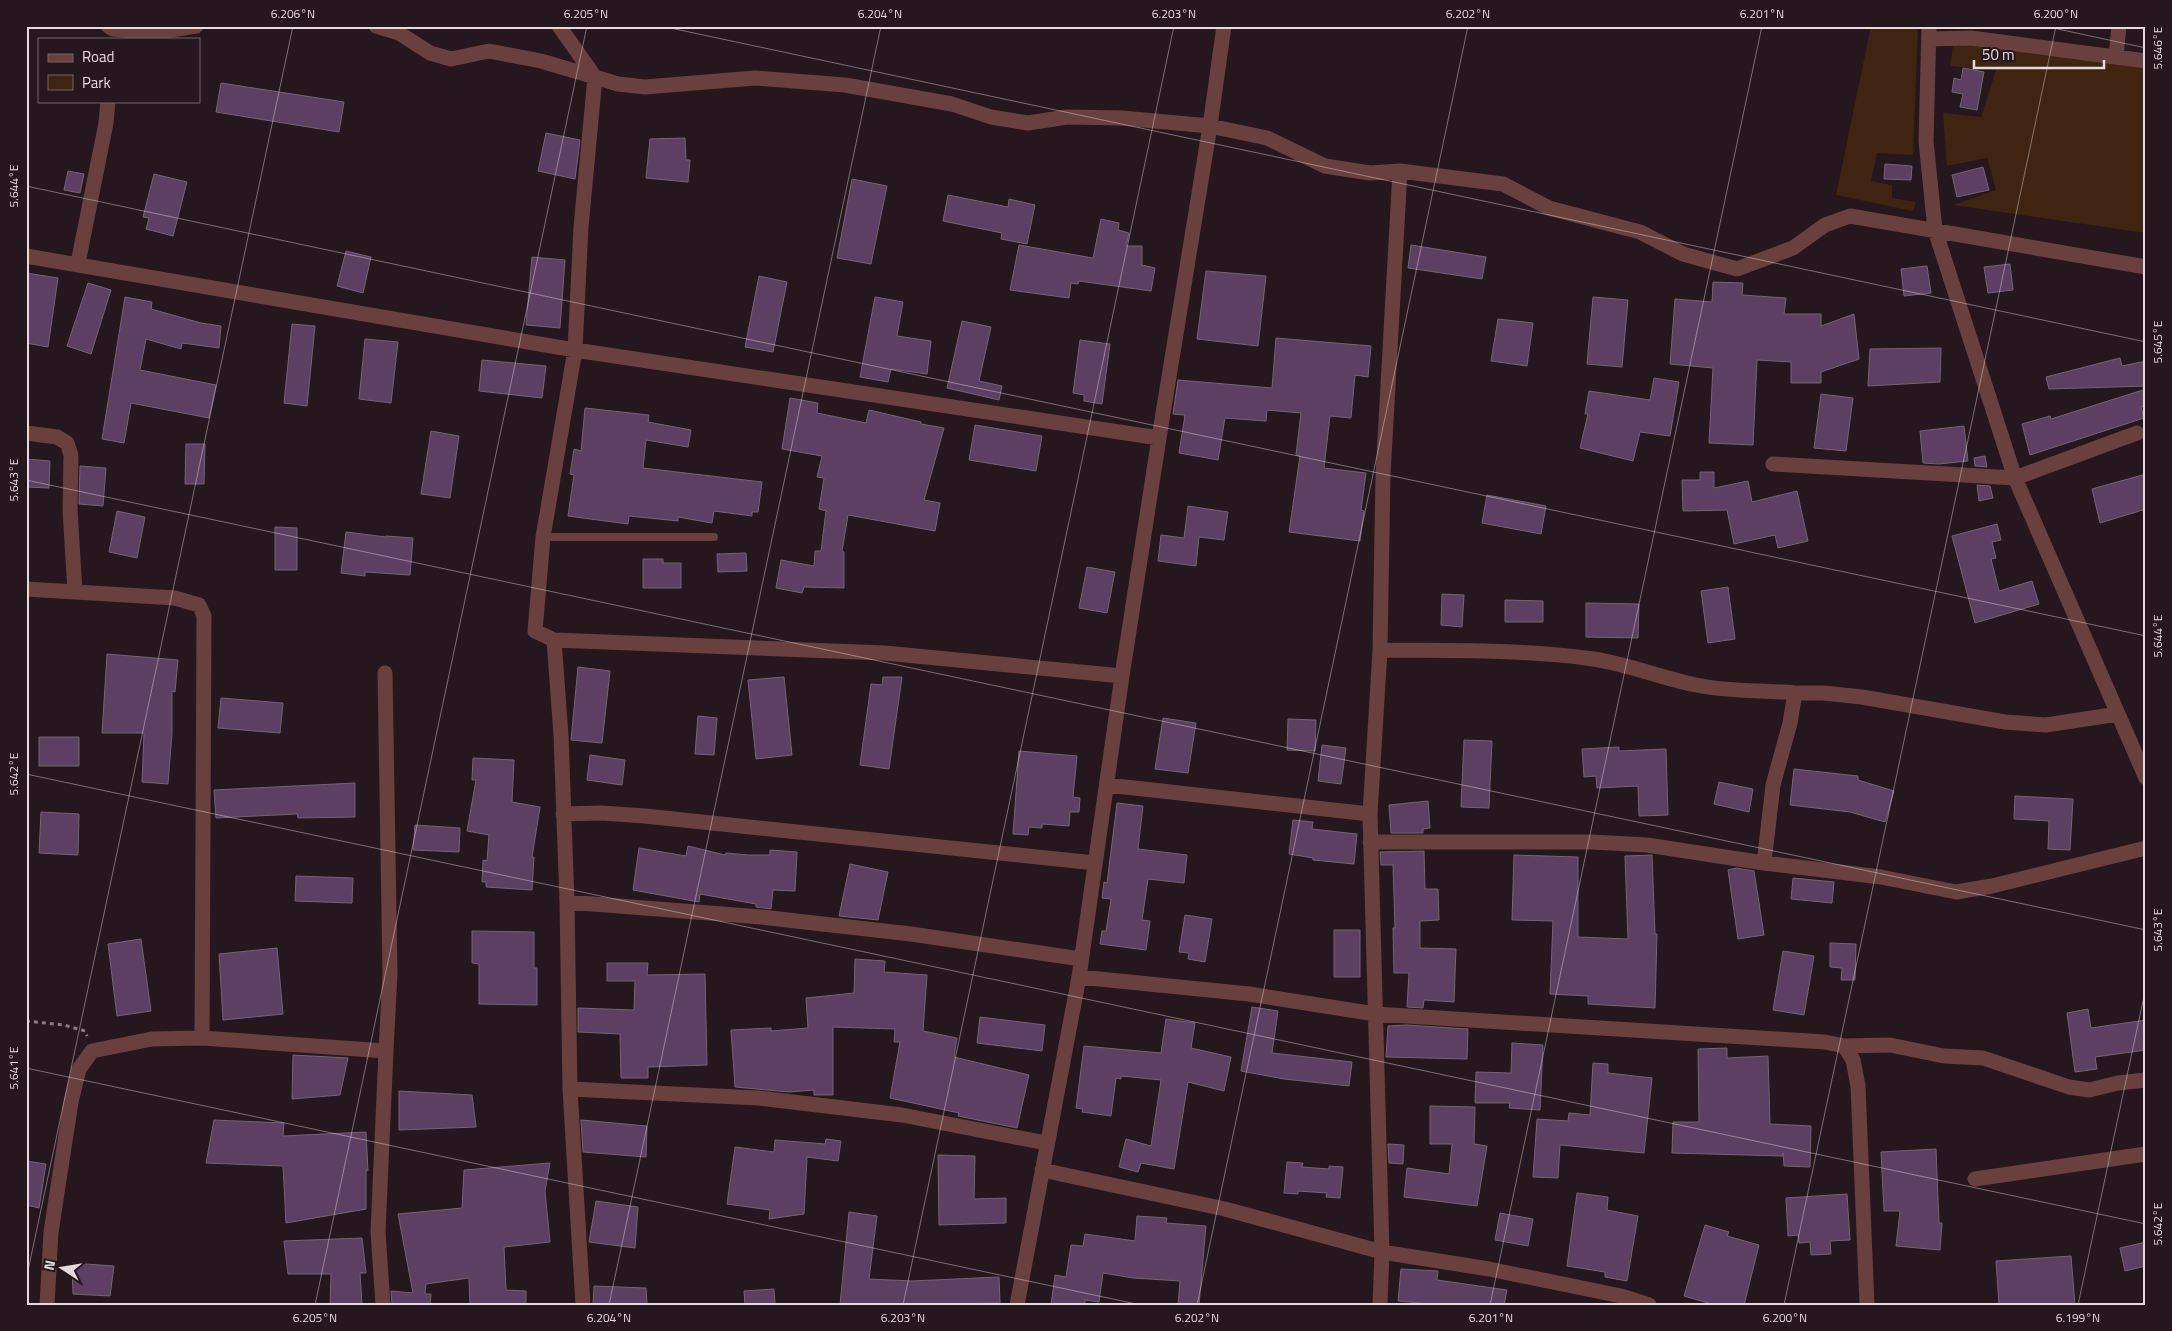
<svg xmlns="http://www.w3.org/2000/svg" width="2172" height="1331" viewBox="0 0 2172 1331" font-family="'Titillium Web',sans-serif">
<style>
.green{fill:#3e2411}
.building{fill:#5e3f64;stroke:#716573}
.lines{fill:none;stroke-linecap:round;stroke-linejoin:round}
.path{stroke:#897b81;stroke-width:3;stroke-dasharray:4 4;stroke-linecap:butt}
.service{stroke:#69403d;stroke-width:8}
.minor{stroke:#69403d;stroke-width:15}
.ticks{fill:none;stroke:#e6dadf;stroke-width:1;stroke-opacity:0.45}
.neatline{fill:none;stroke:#e6dadf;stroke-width:2}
.ticks-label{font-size:12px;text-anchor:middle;fill:#e6dadf}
</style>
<rect width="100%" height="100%" fill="#26161d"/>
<!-- green -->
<path class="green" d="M1871 26H1904L1918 28 1913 155 1877 153 1871 181 1892 185V198L1916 202 1913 211 1836 195Z
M1954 38 2146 69V233L1953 205 1996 190 1987 158 1947 166 1943 113 1981 117 1996 70 1950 66Z"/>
<!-- building -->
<path class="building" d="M1963 68 1984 72 1977 110 1960 107 1963 94 1952 92 1954 78 1961 80Z
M221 83 344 102 339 132 216 112Z
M546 133 580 140 575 179 538 171Z
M685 138 686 160H690L688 182 646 178 650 139Z
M1885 164 1912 166 1911 180 1884 179Z
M1983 167 1989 190 1957 197 1952 175Z
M68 171 84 174 80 193 64 190Z
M154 174 187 182 173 236 146 229 149 218 143 217Z
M852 179 887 186 871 264 837 258Z
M948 195 1008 207 1009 199 1035 205 1027 244 1001 239 1002 233 943 221Z
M1101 219 1119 223 1118 230 1129 233 1126 246H1142V265L1155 268 1151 291 1079 281 1078 284 1071 283 1069 298 1010 290 1019 245 1093 258Z
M1411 245 1486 257 1482 279 1408 268Z
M346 251 371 257 363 293 337 286Z
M532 257 565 260 560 328 526 325Z
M2010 264 2013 290 1988 293 1984 267Z
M1927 266 1931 293 1904 296 1901 269Z
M1206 271 1266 276 1258 346 1197 339Z
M26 273 58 278 48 347 26 343Z
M759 276 787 282 773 352 745 347Z
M1713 282 1743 283 1742 295 1786 298 1784 314H1821V326L1854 314 1859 359 1821 372V383H1791V362L1757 360 1753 445 1709 443 1713 368 1670 364 1675 299 1712 302Z
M88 283 111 290 91 354 67 346Z
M125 297 152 302 151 309 201 323 221 326 219 348 182 343 181 349 146 339 140 370 216 385 209 418 131 403 124 443 102 439Z
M875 297 903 302 897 336 931 341 927 374 891 369 888 382 860 377Z
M1593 297 1628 300 1622 367 1587 364Z
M1498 319 1533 323 1527 366 1491 361Z
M962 321 991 327 979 381 1002 386 999 400 947 388Z
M292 324 315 326 307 406 284 403Z
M1276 338 1371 346 1368 377 1355 375 1351 418 1330 416 1324 468 1366 473 1361 510 1364 511 1360 541 1289 532 1300 456 1296 455 1301 413 1267 410 1266 421 1225 418 1218 460 1179 453 1185 415 1173 414 1178 380 1272 388Z
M365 339 398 342 391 403 359 399Z
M1080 340 1110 344 1102 404 1084 401V395L1073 393Z
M1941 348 1940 382 1868 386 1870 349Z
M2120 358 2122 366 2146 361V386L2049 389 2046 377Z
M482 360 546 366 542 398 479 391Z
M1654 378 1679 382 1670 436 1640 432 1633 461 1580 448 1588 414H1585L1589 391 1650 400Z
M2146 389V406L2141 407 2144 418 2030 455 2022 424 2050 416 2051 419Z
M1821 394 1853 398 1846 451 1814 448Z
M790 398 818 403 817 413 866 423 869 410 921 422V424L944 428 924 500 940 503 935 531 848 515 842 551 844 552V588L804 587 802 593 776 588 781 560 814 566 815 551H821L826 511 819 509 824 478 817 477 822 456 782 449Z
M585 408 649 415 648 422 691 430 688 447 646 440 643 468 762 482 758 512H752V516L714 511 712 523 678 517V521L629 516 628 524 568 516 574 475 570 474 574 449 581 451Z
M975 425 1042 436 1036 471 969 460Z
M1964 426 1968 461 1939 464 1923 463 1920 431Z
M431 431 459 436 450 498 421 494Z
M186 444H205L204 484H185Z
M1985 456 1987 467 1975 466 1974 458Z
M26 459 50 461 49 488 26 487Z
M80 466 106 468 103 506 79 504Z
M1700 472H1714V488L1748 481 1752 502 1797 491 1808 541 1778 548 1775 535 1734 544 1727 510 1683 511 1682 480H1700Z
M2146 474V509L2100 523 2092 489Z
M1977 485 1990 486 1993 498 1979 501Z
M1487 495 1546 506 1541 534 1482 523Z
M1188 506 1228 512 1224 540 1199 537 1196 566 1158 561 1161 535 1184 538Z
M117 511 145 517 137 558 109 552Z
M1997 524 2001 540 1992 542 1996 558 1991 559 1999 591 2032 581 2039 604 1975 623 1952 536Z
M275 527 297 528V570H275Z
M346 532 386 537V536L413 538 410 575 365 572V576L341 573Z
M746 553 747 571 718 572 717 554Z
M643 559H663V563H681V588H643Z
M1087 567 1115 572 1107 613 1079 608Z
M1728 587 1735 639 1708 643 1701 591Z
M1442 594 1464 595 1462 627 1441 625Z
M1505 600 1543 601V622H1505Z
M1586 603 1639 604 1638 638 1586 637Z
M107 654 178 660 175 692 172 691V733L168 784 142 782 144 733H102Z
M578 667 610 671 602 743 571 740Z
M784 677 792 755 756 759 748 680Z
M883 677H902L889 769 860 765 871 684 882 685Z
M221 698 283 703 280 733 218 728Z
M698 716 717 718 714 755 695 754Z
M1163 718 1196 723 1188 773 1155 769Z
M1288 719 1316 720 1315 751 1287 750Z
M39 737H79V766H39Z
M1464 740 1492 741 1489 808 1461 807Z
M1322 745 1346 748 1341 784 1318 781Z
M1619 747V751L1666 749 1668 815 1639 816 1638 786 1597 788 1596 776 1584 777 1582 749Z
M1019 751 1077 756 1073 797 1080 798 1079 812H1070L1069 826 1042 824V828L1029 827 1028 835 1013 834Z
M590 755 625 760 622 785 587 780Z
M473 758 514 760 512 802 540 807 532 857H534L532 890 486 887V882H482L483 860 487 861 489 835 467 831 476 780H472Z
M1794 769 1858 776V780L1894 791 1885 822 1850 812 1790 805Z
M1719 782 1753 789 1749 812 1714 804Z
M355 783V817L298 818 297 814 216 818 214 790Z
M2015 796 2073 799 2070 850 2048 849 2049 821 2014 819Z
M1428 801 1430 828 1423 829V833H1391L1389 805Z
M1117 803 1143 806 1138 849 1187 855 1184 883 1148 879 1142 920 1150 921 1146 950 1100 944 1102 931H1106L1111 899 1102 898 1104 882 1107 883Z
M41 812 79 814 78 855 39 853Z
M1293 820 1313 822 1312 829 1357 834 1354 864 1313 860V858L1289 854Z
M415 825 460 828 459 852 413 850Z
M688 846 725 855 726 853 748 855H770V850L797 852 795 891 773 890 771 909 756 907V904L700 894 699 902 633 890 639 848 686 856Z
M1424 851 1425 889H1438L1439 920 1420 921V948L1456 949 1454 1002 1424 1000 1423 1008 1407 1007 1409 973H1394L1393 928H1395L1393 865H1381L1380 852Z
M1514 855 1578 857V937L1628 939 1625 856 1652 855 1655 934H1657L1655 1008 1588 1004V996L1550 994 1553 921 1512 920Z
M850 864 888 872 878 920 839 916Z
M1736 868 1754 871 1764 935 1738 939 1728 870Z
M296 876 353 878 352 903 295 901Z
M1793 878 1834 882 1832 903 1791 899Z
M1185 915 1212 919 1205 962 1188 959 1189 953 1179 952Z
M1334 930H1360V977H1334Z
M472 931 534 932V968H537V1005L479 1004V964L472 963Z
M141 939 151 1011 117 1016 108 944Z
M1830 943 1856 944 1855 980H1841L1842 968 1830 967Z
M277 948 283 1014 223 1020 219 954Z
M1783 951 1814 956 1804 1015 1773 1010Z
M855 959 885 961 884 972 927 975 923 1031 957 1038 954 1057 1029 1075 1017 1128 958 1116 959 1113 890 1098 900 1042H894L895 1029 833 1027V1095H814V1090L789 1092 735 1087 731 1030 771 1028V1031L808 1028 806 998 854 993Z
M607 963H648L647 975 705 974 707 1065 648 1067V1078H621L620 1034 578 1032V1008L634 1010 635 981H607Z
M1252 1007 1278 1011 1272 1053 1352 1062 1349 1086 1284 1079 1241 1071Z
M2088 1009 2091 1028 2146 1020V1050L2095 1057 2097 1069 2075 1072 2067 1013Z
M980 1017 1045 1025 1042 1051 977 1043Z
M1166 1019 1195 1023 1191 1048 1231 1057 1224 1091 1188 1082 1174 1169 1141 1163 1138 1172 1119 1167 1126 1139 1151 1146 1161 1080 1121 1076V1079L1116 1078 1111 1116 1082 1112 1083 1109 1076 1108 1084 1046 1161 1053Z
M1406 1025 1468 1029 1467 1059 1386 1057 1388 1026Z
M1512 1043 1543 1045 1540 1110 1509 1108 1510 1103H1475L1476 1072 1511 1073Z
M1727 1048V1058L1768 1056 1770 1124 1811 1126 1810 1167 1784 1166 1783 1153V1156L1672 1153 1673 1122H1699L1698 1049Z
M293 1055 348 1058 340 1095 292 1099Z
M1593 1063 1608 1064V1073L1652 1078 1644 1153 1560 1145 1558 1178 1533 1177 1537 1119 1568 1121 1569 1113 1590 1115Z
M399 1091 472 1095 476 1127 399 1130Z
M1430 1106 1475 1107 1474 1144 1487 1146 1477 1206 1404 1197 1407 1168 1449 1174 1452 1144H1430Z
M214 1120 284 1123 283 1136 366 1132 368 1171 366 1170V1209L286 1223 283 1166 206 1163Z
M581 1120 647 1126 646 1157 583 1152Z
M826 1139 841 1141 838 1161 807 1157 804 1214 769 1219 770 1210 727 1204 735 1147 774 1152 775 1140 825 1144Z
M1388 1144 1404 1145 1403 1164 1389 1163Z
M1936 1149 1939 1223H1942L1940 1250 1896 1246 1900 1211H1884L1881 1152Z
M938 1155 975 1156 974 1199 1006 1198V1223L939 1225Z
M26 1161 46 1164 39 1208 26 1205Z
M1287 1162 1303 1163 1302 1167 1329 1169V1166L1343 1167 1340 1198 1326 1197 1327 1193 1298 1191V1194L1284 1193Z
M550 1163 545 1191 550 1242 504 1247 506 1290 526 1291V1305H470L469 1278 426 1284 425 1294H431L430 1305H392L391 1291 413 1293 398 1214 462 1208 464 1170Z
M1577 1193 1608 1197 1607 1210 1638 1216 1627 1281 1605 1277V1272L1567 1266Z
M1847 1194 1850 1240 1830 1241 1831 1254 1811 1255 1810 1242 1799 1243 1798 1235 1788 1236 1786 1198Z
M596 1201 638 1207 635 1248 589 1242Z
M849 1212 877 1216 869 1279 912 1281 999 1277 1000 1303 840 1305Z
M1500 1213 1533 1219 1528 1246 1495 1240Z
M1137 1216 1167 1218 1166 1223 1206 1226 1199 1305H1178L1180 1281 1133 1278 1103 1273 1099 1302 1085 1300V1305H1051L1055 1275 1066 1277 1071 1245 1083 1246 1085 1234 1135 1241Z
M1705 1225 1729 1232 1727 1236 1759 1245 1744 1305H1715L1684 1296Z
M362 1238 366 1273H360L362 1305H330L331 1274H288L284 1241Z
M2146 1242V1266L2125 1271 2120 1248Z
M2071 1256 2075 1305H1999L1996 1261Z
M72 1263 114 1266 110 1296 73 1294Z
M1401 1269 1438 1271 1437 1280 1507 1290 1504 1305H1441L1398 1301Z
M594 1286 646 1288 647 1305H593Z
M774 1289 775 1305H745L744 1291Z"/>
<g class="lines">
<!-- path -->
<path class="path" d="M26 1021 64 1025 85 1031 87 1036"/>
<!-- service -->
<path class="service" d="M543 537H714"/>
<!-- minor -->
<path class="minor" d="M108 26 113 29 152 33 196 26
M376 26 399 33 430 53 451 59 489 51 541 61 595 77
M559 26 595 77
M1929 26 1926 141 1935 230 2015 478 2146 778
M1929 39 1971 38 2146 61
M2116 57 2119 26
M1400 171 1503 184 1549 208 1640 232 1683 254 1737 269 1793 248 1825 225 1850 216 2146 267
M26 256 575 350 1159 438
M78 263 106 123 108 101
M26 433 57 437 67 443 71 455 70 509 75 592
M1773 464 2015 478 2137 433
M26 589 175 598 199 605 204 616 202 1038
M554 640 561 735 567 902 570 1089 583 1305
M1380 650C1450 651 1523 649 1593 659 1628 664 1661 678 1696 685 1728 692 1762 690 1795 693
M385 673 390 973 386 1051
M1122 676 1159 438 1210 126 1267 138 1325 166 1370 173 1400 171 1383 475 1380 650 1370 814 1382 1252 1380 1305
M1107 785 1370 814
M563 814 601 813 645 816 1095 863
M1370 842H1592L1647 845 1764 863 1773 785 1790 723 1795 693H1823L1862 697 2005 722 2046 725 2118 714
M1764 863 1881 877 1956 892 1992 886 2146 848
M567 902 761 917 911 934 1081 959
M1079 977 1249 994 1375 1014 1825 1042 1844 1046 1853 1060 1858 1086 1867 1305
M1844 1046 1890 1045 1944 1056 1983 1058 2069 1087 2089 1090 2118 1083 2146 1080
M570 1089 759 1098 902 1115 1046 1143
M1042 1170 1225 1209 1382 1252 1489 1269 1621 1296 1649 1305
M1975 1179 2146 1154
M47 1305 51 1232 71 1102 79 1069 92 1051 152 1039 202 1038 386 1051 378 1232 383 1305
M1017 1305 1079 977 1122 676 885 653 554 640 535 631 543 537 575 350 581 227 595 77 618 84 645 87 755 78 845 85 952 104 991 117 1028 123 1067 117 1122 118 1210 126 1224 26"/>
</g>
<!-- ticks -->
<path class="ticks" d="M661 26 2146 342M2044 26 2146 48M26 186 2146 636M26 480 2146 930M26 774 2146 1224M26 1068 1141 1305M26 1280 293 26M315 1305 587 26M609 1305 881 26M903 1305 1174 26M1197 1305 1468 26M1490 1305 1762 26M1784 1305 2056 26M2078 1305 2146 987"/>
<!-- border -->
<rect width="2172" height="1331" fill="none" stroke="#26161d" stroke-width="55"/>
<!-- legend -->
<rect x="38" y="38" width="162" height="65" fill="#26161d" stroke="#73646b"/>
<rect x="48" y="54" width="25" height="8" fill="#69403d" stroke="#73646b"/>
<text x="82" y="62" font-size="15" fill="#e6dadf">Road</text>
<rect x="48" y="75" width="25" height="15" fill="#3e2411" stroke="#73646b"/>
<text x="82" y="88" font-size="15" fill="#e6dadf">Park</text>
<!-- north arrow -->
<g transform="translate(62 1268) rotate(282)" stroke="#26161d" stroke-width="4" paint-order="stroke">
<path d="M0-4L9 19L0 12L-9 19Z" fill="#e6dadf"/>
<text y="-8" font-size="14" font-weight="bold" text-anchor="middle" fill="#e6dadf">N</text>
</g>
<!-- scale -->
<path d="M1974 60v8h130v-8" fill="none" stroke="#e6dadf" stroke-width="2.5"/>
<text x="1982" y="60" font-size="15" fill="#e6dadf" stroke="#26161d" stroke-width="4" paint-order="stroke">50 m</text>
<rect x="28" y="28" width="2116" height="1276" class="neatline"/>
<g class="ticks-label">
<text x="293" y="18">6.206°N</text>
<text x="586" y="18">6.205°N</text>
<text x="880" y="18">6.204°N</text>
<text x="1174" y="18">6.203°N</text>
<text x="1468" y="18">6.202°N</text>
<text x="1762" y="18">6.201°N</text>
<text x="2056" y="18">6.200°N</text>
<text transform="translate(2158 48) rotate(-90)" y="4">5.646°E</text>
<text transform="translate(14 186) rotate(-90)" y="4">5.644°E</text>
<text transform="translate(2158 342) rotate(-90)" y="4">5.645°E</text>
<text transform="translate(14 480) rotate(-90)" y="4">5.643°E</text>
<text transform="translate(2158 636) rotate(-90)" y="4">5.644°E</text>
<text transform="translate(14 774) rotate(-90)" y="4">5.642°E</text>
<text transform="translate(2158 930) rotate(-90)" y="4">5.643°E</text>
<text transform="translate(14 1068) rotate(-90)" y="4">5.641°E</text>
<text transform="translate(2158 1224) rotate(-90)" y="4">5.642°E</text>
<text x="315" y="1322">6.205°N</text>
<text x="609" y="1322">6.204°N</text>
<text x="903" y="1322">6.203°N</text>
<text x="1197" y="1322">6.202°N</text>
<text x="1491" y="1322">6.201°N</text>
<text x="1785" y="1322">6.200°N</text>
<text x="2078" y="1322">6.199°N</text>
</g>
</svg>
